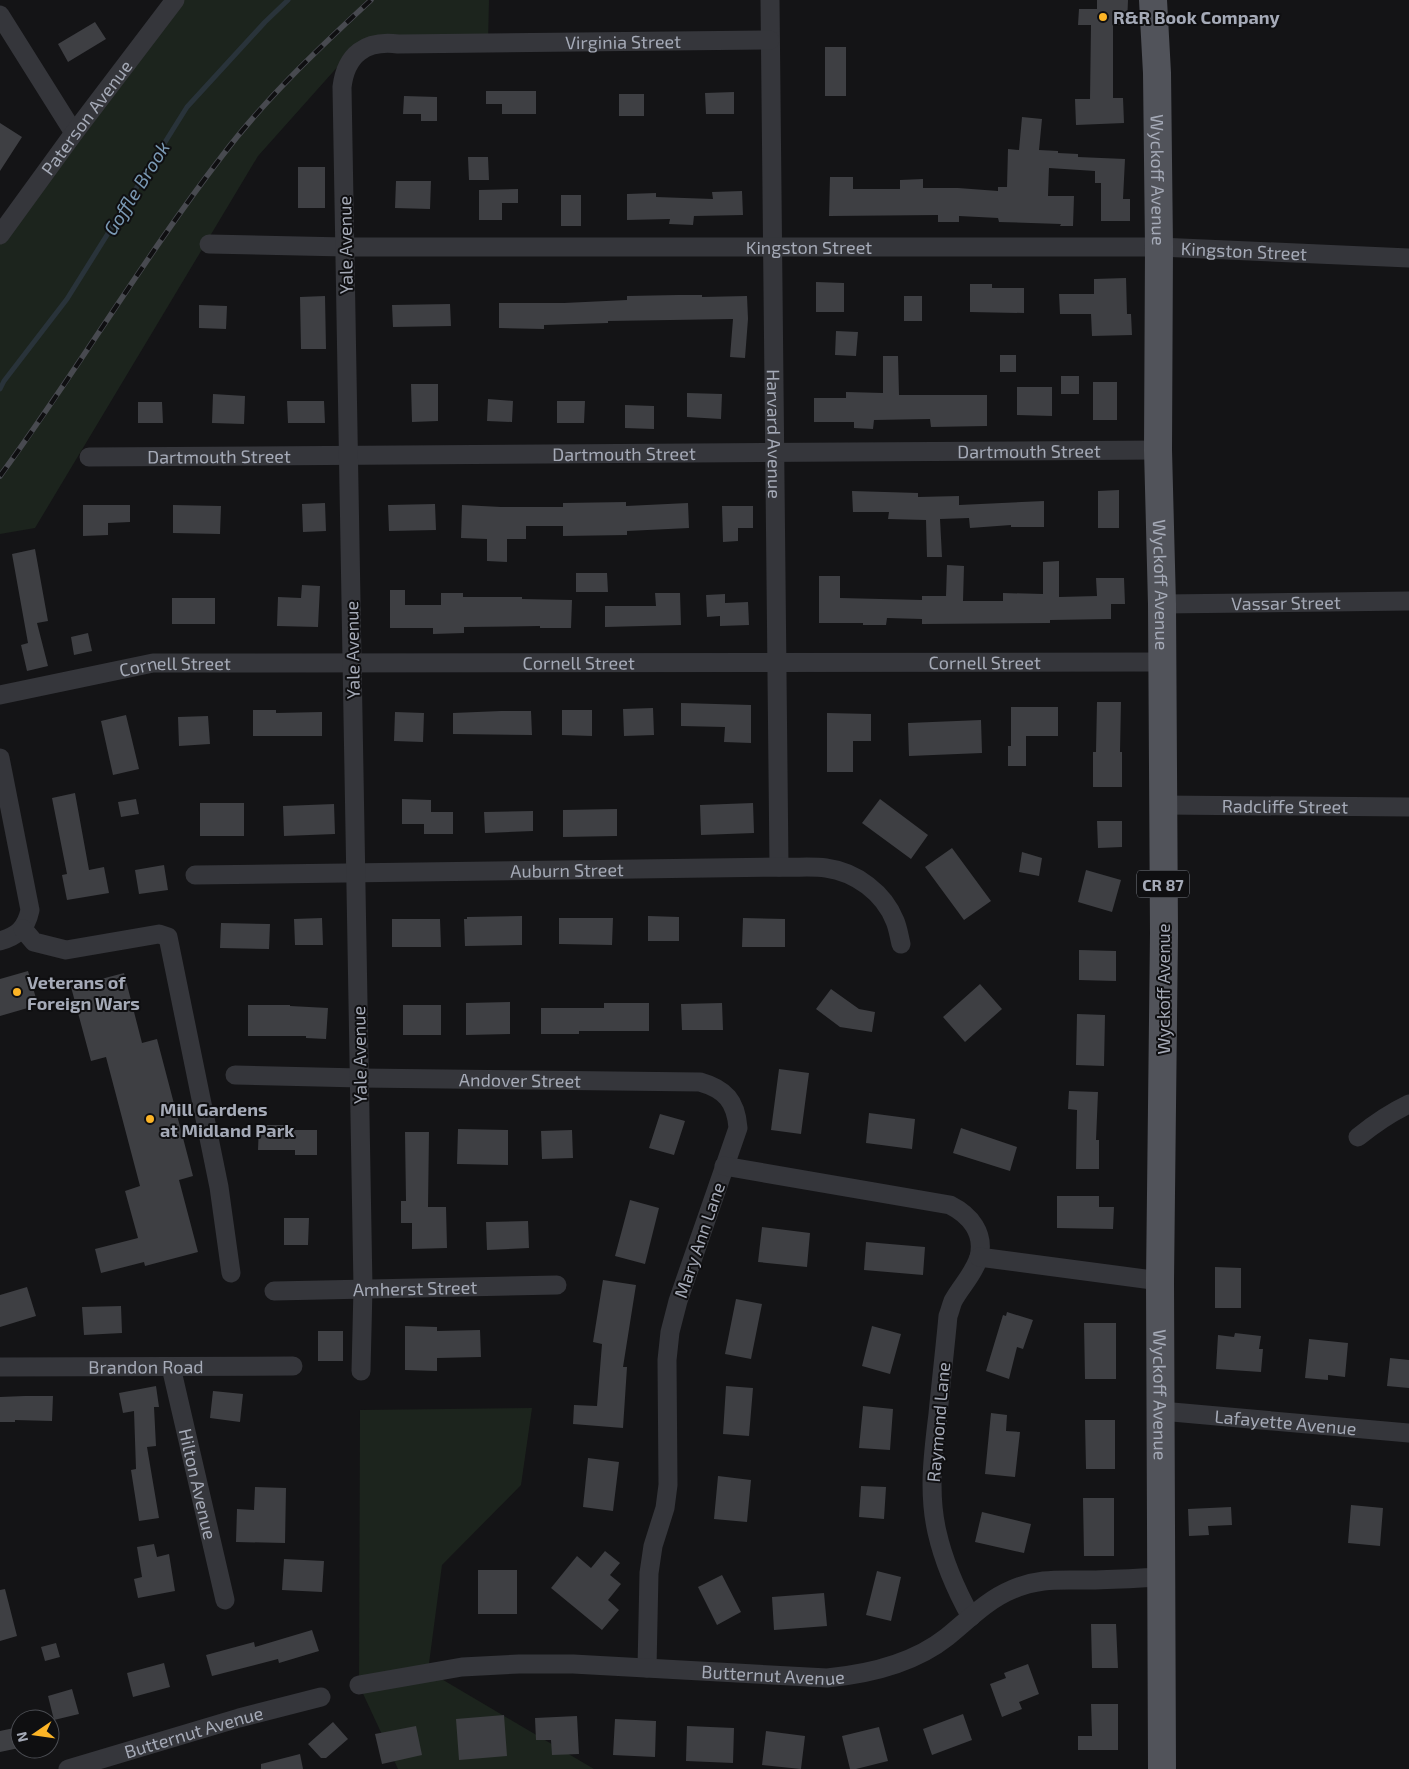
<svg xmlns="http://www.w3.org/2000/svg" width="1409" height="1769" viewBox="0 0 1409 1769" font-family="'Exo 2',sans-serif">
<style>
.green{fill:#1c241d}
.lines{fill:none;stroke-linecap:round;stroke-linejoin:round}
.stream{stroke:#29333a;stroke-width:5}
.building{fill:#3e3f43}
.minor{stroke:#35363b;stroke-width:19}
.primary{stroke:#51535a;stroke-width:28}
.rail-casing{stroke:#484a50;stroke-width:5.5}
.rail{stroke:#0f0f11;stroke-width:4;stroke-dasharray:11;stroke-linecap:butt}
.poi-dot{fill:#fcb426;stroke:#0f0f11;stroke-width:2}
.labels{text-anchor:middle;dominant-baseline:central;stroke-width:4;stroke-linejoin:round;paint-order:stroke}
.shield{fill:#0f0f11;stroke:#787c85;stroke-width:1}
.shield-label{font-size:16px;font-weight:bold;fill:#a5aab7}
.poi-label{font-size:18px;font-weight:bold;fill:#a5aab7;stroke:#0f0f11;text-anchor:start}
.street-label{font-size:18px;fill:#a5aab7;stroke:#0f0f11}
.water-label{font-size:19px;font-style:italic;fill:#7a99b4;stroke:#0f0f11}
</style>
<rect width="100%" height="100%" fill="#141416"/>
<!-- green -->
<path class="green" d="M184 0H489L488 43 357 45 258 156 35 528 0 534V244Z
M532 1408 521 1485 442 1565 428 1671 594 1769H398L359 1685 360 1410Z"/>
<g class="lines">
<!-- stream -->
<path class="stream" d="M0 389 4 381 67 299 187 107 265 22 288 0"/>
</g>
<!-- building -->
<path class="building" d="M1097 0H1128L1127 25H1113V98H1123L1124 123 1076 125 1075 99H1090L1091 25H1078L1079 9H1097Z
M95 22 106 39 68 62 58 44Z
M825 47H846V96H825Z
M486 91H536V114H502V104H486Z
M734 92V114H706L705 93Z
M619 94H644V116H619Z
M404 96 437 97V121H421V114H403Z
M1022 117 1042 119 1039 150 1058 151V153L1078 154V157L1125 159 1123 199H1130V221H1101V183H1095V171L1049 168 1048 196H1074L1073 226H1060L1061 224 999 222 998 218 959 216V222H938V215L829 216 830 177H853V189H900V180L923 179V188H958L998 191V187H1007L1008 149 1019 150Z
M0 123 22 137 0 171Z
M468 157H488L489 180H469Z
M298 167H325V208H298Z
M396 181H431L430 209 395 208Z
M518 189V203H502V220H479V190Z
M742 191 743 215 694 216 693 225 669 224 670 219 627 220V194L656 193V197L713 199 712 192Z
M561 195H581V226H561Z
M1126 278 1127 314H1131L1132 335 1092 336 1091 314H1060L1059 294H1094V279Z
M816 282 844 283V312H816Z
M970 284H992V288H1024V313L970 312Z
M678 295H702V297L747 296 748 319 745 358 730 357 733 319 608 321V323L544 325V329L499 328V303H564L627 300V296Z
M325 296 326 349H301L300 297Z
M904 296H922V321H904Z
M450 304 451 326 393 327 392 305Z
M199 305 227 306 226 329 199 328Z
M836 331 858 332 856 356 835 355Z
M1000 355H1016V372H1000Z
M883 356H898L899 395H987V426L931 427 930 419 874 420 873 429 854 428V422H814V398H846V392L883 393Z
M1061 376H1079V394H1061Z
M1093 382H1117V420H1093Z
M411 384H438V421L412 422Z
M1017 387H1052V416L1017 415Z
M687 393 722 394 721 419 687 417Z
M213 394 245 396 244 424 212 423Z
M488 399 513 401 512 422 487 421Z
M287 401H324L325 423H288Z
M557 401H585L584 423H557Z
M138 402H162L163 423H138Z
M625 405 654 406V429L625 428Z
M1119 490V528H1098V491Z
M852 491 918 493V497L959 496V505L1044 501V527H1011V525L970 528 969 518 940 519 942 557H927L926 520 888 519 889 512H853Z
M626 502V506L688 503 689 528 627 531V535L563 536V526H526V539H507V562L487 561V539L461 538 462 505 501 507H563V503Z
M325 503 326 531 303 532 302 504Z
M435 504 436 530 389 531 388 505Z
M83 505H130V522L108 523V535L83 536Z
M173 505 221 506 220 534 173 533Z
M722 506H753V528H738V541L723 542Z
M35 549 48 621 37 623 48 666 27 671 21 645 28 643 12 554Z
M1059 561V597L1097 596 1096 578H1124L1125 604H1111V619L1050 620V623L922 624V619L887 618 886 625H863V623H819V576H840V598L922 600V596H946L947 565 964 566 963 601H1003V593L1043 594V562Z
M576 573H607L608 592H576Z
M302 585 320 586 318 627 277 626 278 597 301 598Z
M390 590H405V605H441V593H463V597H522V599L572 600 571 628H540V626L464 627V633L433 634V628H390Z
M655 593H680L681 625 605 627V606H656Z
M725 594V603L748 602 749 625 720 626V616L707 617 706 595Z
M172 598H215V624H172Z
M88 633 92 651 74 655 71 637Z
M1097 702H1121L1120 752H1122V787H1093V752H1096Z
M681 703 751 705V743L724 742 725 727 681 726Z
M1011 707H1058V736H1026V766H1008V746H1011Z
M653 708 654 735 624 736 623 709Z
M253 710H276V713L322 712V736H253Z
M562 710H592V736L562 735Z
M501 711H531L532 735 453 734V713Z
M395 712 424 713 423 742 394 741Z
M827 713 871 714V741H853V772H827Z
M126 715 139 769 113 775 101 721Z
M208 716 210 744 179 746 178 717Z
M981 720 982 753 909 756 908 723Z
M75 793 89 870 104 867 109 893 67 900 62 875 67 874 52 798Z
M136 799 139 814 121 817 118 802Z
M402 799 431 800V812H453V834H424V824H402Z
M880 799 928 835 911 859 862 823Z
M200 803H244V836H200Z
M753 803 754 833 701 835 700 805Z
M334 804 335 834 284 836 283 806Z
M617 809V836L563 837V810Z
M533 811V831L485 833 484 812Z
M1097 821H1122V847L1098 848Z
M952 848 991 901 964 920 925 867Z
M1022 852 1042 858 1039 876 1019 872Z
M164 865 168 890 139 894 135 870Z
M1086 870 1121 880 1112 912 1078 902Z
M522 916V945L465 946 464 919H467V917Z
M648 916 679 917V941H648Z
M322 918 323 945H295L294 919Z
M559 918H613L612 945 559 944Z
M743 918 785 919V947H742Z
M392 919H440L441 947H392Z
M221 923 270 924 269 949 220 948Z
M1079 950 1116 951V981L1079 980Z
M28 971 38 1005 0 1016V979Z
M124 973 142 1043 157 1039 193 1176 179 1180 198 1252 145 1266 144 1262 101 1273 95 1249 138 1238 125 1191 140 1186 106 1057 91 1061 71 987Z
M980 984 1002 1009 965 1042 943 1017Z
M831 989 859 1009 875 1012 872 1032 840 1027 816 1009Z
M510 1002V1034L466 1035V1003Z
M604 1003H649V1031H579V1034H541V1008H604Z
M722 1003 723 1030H682L681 1004Z
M248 1005H290V1006L328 1008 326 1039 306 1038V1036H248Z
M403 1005H441V1035H403Z
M1077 1014 1105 1015 1104 1066 1076 1065Z
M779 1069 809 1073 801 1134 771 1130Z
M1069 1091 1098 1092 1096 1140H1099V1169H1076L1077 1110 1068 1109Z
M869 1113 915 1119 912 1149 866 1143Z
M660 1114 685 1121 674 1155 649 1148Z
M259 1125H285V1130H317V1155H295V1150H258Z
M961 1128 1017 1147 1010 1171 953 1153Z
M458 1129 508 1130V1165L457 1164Z
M572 1130 573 1158 542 1159 541 1131Z
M405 1132H429L428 1207H446L447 1248 412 1249V1223H401V1201H406Z
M1057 1196H1099V1207H1114L1113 1229 1057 1228Z
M630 1200 659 1208 645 1264 615 1256Z
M284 1218H309L308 1245H284Z
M528 1221 529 1248 487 1250 486 1222Z
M762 1227 810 1233 807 1267 758 1262Z
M866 1242 925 1247 923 1275 864 1270Z
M1215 1267 1241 1268V1308H1215Z
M603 1280 636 1285 623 1367H627L623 1428 573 1424 574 1405 597 1406 602 1344 593 1342Z
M27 1287 36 1316 0 1327V1295Z
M736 1299 762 1304 751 1359 725 1354Z
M121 1306 122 1333 84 1335 82 1307Z
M1007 1312 1033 1320 1023 1349 1017 1347 1009 1379 986 1371 1003 1315 1006 1316Z
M1084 1323H1116V1379H1085Z
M405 1326 437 1327V1331L480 1330 481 1357 437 1358V1371L405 1370Z
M872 1326 901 1334 890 1374 862 1366Z
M318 1331H343V1361H318Z
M1235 1333 1261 1336 1259 1349H1263L1261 1372 1216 1369 1218 1335 1234 1337Z
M1309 1339 1348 1343 1345 1377 1328 1375V1380L1305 1378Z
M1390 1358 1409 1360V1388L1387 1386Z
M156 1386 159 1407H154L156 1446 147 1447 159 1518 139 1521 131 1470 136 1469 134 1411 123 1413 119 1393Z
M726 1386 753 1388 749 1436 723 1434Z
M213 1391 243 1394 240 1422 210 1418Z
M25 1396H53L52 1421 15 1420V1422H0V1397Z
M863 1406 893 1409 890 1450 859 1448Z
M991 1413 1007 1415 1006 1431 1020 1432 1015 1477 985 1474Z
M1085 1420H1115V1469H1086Z
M588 1458 619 1462 613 1511 583 1507Z
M718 1476 751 1480 747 1522 714 1519Z
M861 1486 886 1487 884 1519 859 1517Z
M255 1487 286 1488 285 1543 236 1542 237 1509 254 1510Z
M1083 1498H1114V1556H1084Z
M1351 1505 1383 1508 1380 1546 1348 1543Z
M1231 1507 1232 1525 1208 1526 1209 1535 1189 1536 1188 1509Z
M982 1512 1031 1524 1024 1553 975 1542Z
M154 1544 157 1557 169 1554 175 1591 138 1598 134 1579 142 1577 137 1547Z
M605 1551 620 1563 610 1575 621 1584 608 1600 619 1610 602 1630 551 1588 577 1556 591 1568Z
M284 1559 324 1561 322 1592 282 1590Z
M478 1570H517V1614H478Z
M877 1571 901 1577 891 1621 866 1615Z
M722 1575 741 1612 717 1625 698 1587Z
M5 1589 17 1636 0 1641V1590Z
M824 1593 827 1626 774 1630 772 1597Z
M1091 1624H1116L1118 1668H1092Z
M312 1630 319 1651 279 1663 278 1659 212 1676 206 1655 254 1642 255 1647Z
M56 1643 60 1657 45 1661 41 1647Z
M164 1663 170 1687 133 1697 127 1673Z
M1028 1664 1039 1694 1019 1702 1022 1709 1002 1717 990 1684 1006 1678 1004 1673Z
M72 1689 79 1714 54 1720 48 1696Z
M1091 1704H1118V1750H1078V1736H1092Z
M963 1714 972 1740 932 1755 923 1729Z
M504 1715 507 1756 459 1760 456 1719Z
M577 1716 579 1754 552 1755 551 1740H536L535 1718Z
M615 1719 656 1721 655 1757 613 1755Z
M333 1722 348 1739 326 1758H321L308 1744Z
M416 1726 422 1755 382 1764 375 1734Z
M687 1726 734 1728 733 1763 686 1761Z
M879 1727 888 1761 856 1769H850L842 1736Z
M14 1728 19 1748 0 1752V1731Z
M766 1731 805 1736 801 1769 762 1765Z
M300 1754 303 1769H261V1764Z"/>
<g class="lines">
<!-- minor -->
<g class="minor">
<path id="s1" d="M770 0 779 867"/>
<path d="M0 15 74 133"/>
<path id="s2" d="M0 235 74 133 175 0"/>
<path id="s3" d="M209 244 345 247H1159L1409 258"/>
<path id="s4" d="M89 457 1158 450"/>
<path id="s5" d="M1162 604 1409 601"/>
<path id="s6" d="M0 695 153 663 1162 662"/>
<path d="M0 758 30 910C26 929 17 936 0 941"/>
<path id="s7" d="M1163 805 1409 807"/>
<path id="s8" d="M195 875 779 867C794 868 811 866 826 868 856 872 884 893 895 921 898 928 899 936 901 944"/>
<path d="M23 929 34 942 66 950 159 934 168 937 219 1187 231 1273"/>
<path id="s9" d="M235 1075 360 1078 700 1082C725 1089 736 1101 738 1128L678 1301 670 1332 667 1360 668 1485 665 1508 653 1546 649 1573 647 1668"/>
<path d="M1358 1137C1374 1124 1390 1113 1409 1104"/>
<path d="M724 1166 950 1205C970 1215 985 1233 979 1257 974 1274 961 1286 953 1301 951 1306 950 1311 948 1316 945 1349 941 1382 938 1414 933 1454 928 1493 937 1532 944 1563 956 1590 971 1617"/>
<path d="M979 1257 1160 1281"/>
<path id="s10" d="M274 1291 557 1285"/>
<path id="s11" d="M0 1367 293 1366"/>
<path id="s12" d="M171 1367 225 1600"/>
<path id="s13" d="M361 1371 363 1288 342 87C346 54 366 40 398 44L770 40"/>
<path id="s14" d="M1161 1411 1409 1433"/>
<path id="s15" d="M359 1685 462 1667 519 1664H573L827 1678C869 1674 913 1664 947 1637 968 1620 987 1600 1011 1590 1038 1578 1058 1580 1086 1580 1111 1580 1137 1578 1162 1577"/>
<path id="s16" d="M68 1769 239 1718 321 1697"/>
</g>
<!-- primary -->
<path class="primary" id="s17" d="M1153 0 1157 73 1159 247 1158 450 1162 604 1164 933 1160 1281 1162 1769"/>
<!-- rail casing -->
<g class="rail-casing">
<path id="rail" d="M0 476C77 371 143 259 222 156 265 99 318 49 371 0"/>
</g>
<!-- rail -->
<use href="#rail" class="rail"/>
</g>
<!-- markers -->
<g class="poi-dot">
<circle cx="1103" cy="17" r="5"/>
<circle cx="17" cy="992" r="5"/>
<circle cx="150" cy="1119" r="5"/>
</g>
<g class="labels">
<!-- shield labels -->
<rect class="shield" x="1137" y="870.5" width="52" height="27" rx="4"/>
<g class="shield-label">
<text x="1163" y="884">CR 87</text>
</g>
<!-- poi labels -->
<g class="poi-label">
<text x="1113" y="17">R&amp;R Book Company</text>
<text x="27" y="982">Veterans of<tspan x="27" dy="21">Foreign Wars</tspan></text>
<text x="160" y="1109">Mill Gardens<tspan x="160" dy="21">at Midland Park</tspan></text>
</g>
<!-- street labels -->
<g class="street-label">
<text stroke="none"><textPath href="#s13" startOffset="1590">Virginia Street</textPath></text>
<text stroke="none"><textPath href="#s2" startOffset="146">Paterson Avenue</textPath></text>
<text stroke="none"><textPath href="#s17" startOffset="180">Wyckoff Avenue</textPath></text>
<text transform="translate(345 245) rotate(-91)">Yale Avenue</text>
<text stroke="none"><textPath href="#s3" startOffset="600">Kingston Street</textPath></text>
<text stroke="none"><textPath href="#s3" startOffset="1035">Kingston Street</textPath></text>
<text stroke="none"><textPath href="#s1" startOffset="434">Harvard Avenue</textPath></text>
<text stroke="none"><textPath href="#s4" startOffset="940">Dartmouth Street</textPath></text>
<text stroke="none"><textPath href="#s4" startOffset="535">Dartmouth Street</textPath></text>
<text stroke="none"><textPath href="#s4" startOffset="130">Dartmouth Street</textPath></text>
<text stroke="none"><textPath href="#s17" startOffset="585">Wyckoff Avenue</textPath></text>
<text stroke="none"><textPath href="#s5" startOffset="124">Vassar Street</textPath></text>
<text transform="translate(352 650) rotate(-91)">Yale Avenue</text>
<text stroke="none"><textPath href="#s6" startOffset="582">Cornell Street</textPath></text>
<text stroke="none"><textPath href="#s6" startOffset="988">Cornell Street</textPath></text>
<text stroke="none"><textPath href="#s6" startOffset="178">Cornell Street</textPath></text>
<text stroke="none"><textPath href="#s7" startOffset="122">Radcliffe Street</textPath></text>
<text stroke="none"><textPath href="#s8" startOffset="372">Auburn Street</textPath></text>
<text transform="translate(1163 989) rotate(-90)">Wyckoff Avenue</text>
<text transform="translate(359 1055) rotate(-91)">Yale Avenue</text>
<text stroke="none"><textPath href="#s9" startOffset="285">Andover Street</textPath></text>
<text transform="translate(699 1240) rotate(-71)">Mary Ann Lane</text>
<text stroke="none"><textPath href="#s10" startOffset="141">Amherst Street</textPath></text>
<text stroke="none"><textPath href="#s11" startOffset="146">Brandon Road</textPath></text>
<text stroke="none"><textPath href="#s17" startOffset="1395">Wyckoff Avenue</textPath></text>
<text transform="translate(938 1422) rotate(-85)">Raymond Lane</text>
<text stroke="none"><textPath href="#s14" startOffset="125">Lafayette Avenue</textPath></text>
<text stroke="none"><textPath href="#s12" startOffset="120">Hilton Avenue</textPath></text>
<text stroke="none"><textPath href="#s15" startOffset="416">Butternut Avenue</textPath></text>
<text stroke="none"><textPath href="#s16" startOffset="131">Butternut Avenue</textPath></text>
</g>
<!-- water labels -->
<g class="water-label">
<text transform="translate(136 188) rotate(-58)">Goffle Brook</text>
</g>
</g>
<!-- north arrow -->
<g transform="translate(35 1734) rotate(257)"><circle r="24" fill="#0f0f11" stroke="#4b4d53"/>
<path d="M0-4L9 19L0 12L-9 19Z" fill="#fcb426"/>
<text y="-8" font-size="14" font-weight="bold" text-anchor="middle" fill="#a5aab7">N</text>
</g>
</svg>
